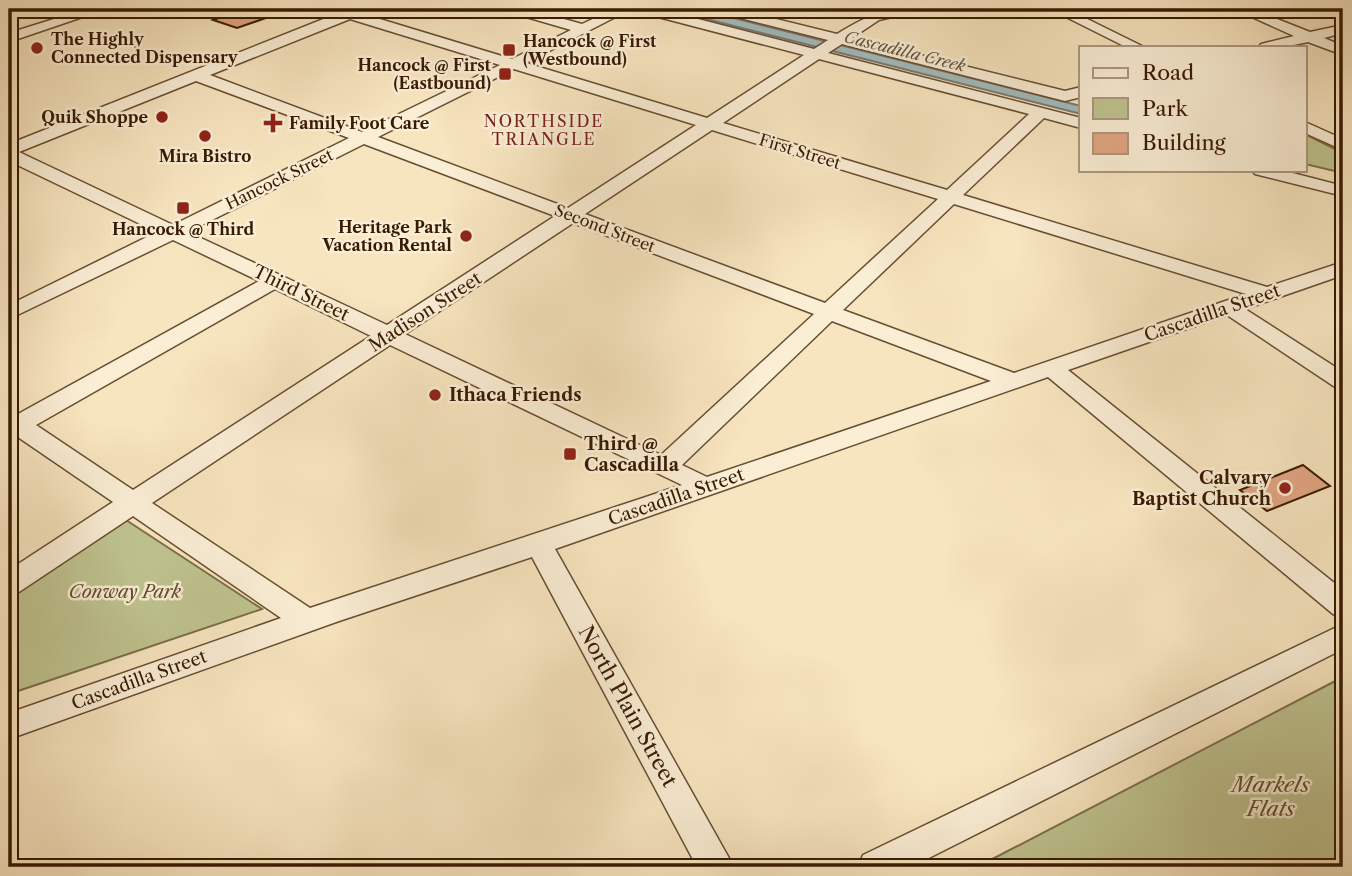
<svg xmlns="http://www.w3.org/2000/svg" width="1352" height="876" viewBox="0 0 1352 876" font-family="'Libre Caslon Text',serif">
<style>
.green{fill:#bfc490;stroke:#7c6f49;stroke-width:2}
.water{fill:#a3bcbe;stroke:#787b73;stroke-width:2}
.building{fill:#e2a683;stroke:#381a02;stroke-width:2}
.lines{fill:none;stroke-linecap:round;stroke-linejoin:round}
.minor-casing{stroke:#684d31;stroke-width:3}
.minor{fill:#faeed5;fill-rule:evenodd}
.poi-dot{fill:#8f2418;stroke:#faeed5;stroke-width:2.5}
.labels{text-anchor:middle;dominant-baseline:central;stroke-width:5;stroke-linejoin:round;paint-order:stroke}
.far-poi-label{font-size:16px;font-weight:bold;fill:#381a02;stroke:#faeed5;text-anchor:start}
.far-water-label{font-size:16px;font-style:italic;fill:#5d5344;stroke:#faeed5}
.far-neighbourhood-label{font-size:16px;letter-spacing:2px;fill:#7a1f14;stroke:#faeed5}
.far-street-label{font-size:16px;fill:#381a02;stroke:#faeed5}
.street-label{font-size:18px;fill:#381a02;stroke:#faeed5}
.poi-label{font-size:18px;font-weight:bold;fill:#381a02;stroke:#faeed5;text-anchor:start}
.park-label{font-size:18px;font-style:italic;fill:#604d2d;stroke:#faeed5}
.near-street-label{font-size:21px;fill:#381a02;stroke:#faeed5}
.near-park-label{font-size:21px;font-style:italic;fill:#604d2d;stroke:#faeed5}
</style>
<rect width="100%" height="100%" fill="#f7e5bf"/>
<filter id="stains"><feTurbulence type="fractalNoise" baseFrequency=".00286" numOctaves="4"/><feColorMatrix values="0 0 0 0 .2 0 0 0 0 .09 0 0 0 0 .02 0 0 0 .5 -.17"/></filter>
<radialGradient id="worn" r=".72"><stop offset=".6" stop-color="#630" stop-opacity="0"/><stop offset="1" stop-color="#630" stop-opacity=".3"/></radialGradient>
<!-- green -->
<path class="green" d="M1305 134 1343 153V173L1305 164Z
M126 520 262 609 9 694V597Z
M1343 677V867H977Z"/>
<!-- water -->
<path class="water" d="M667 9H698L1081 106V114Z"/>
<!-- building -->
<path class="building" d="M244 9H279L280 13 237 28 213 20Z
M1303 465 1330 486 1267 511 1240 490Z"/>
<g class="lines">
<!-- minor casing -->
<g class="minor-casing">
<path id="minor" d="M86 9H106L9 42V33Z
M326 9H359L360 13 512 59 571 30 509 12 507 9H528L582 24 614 9H631L526 63 707 118 804 55 639 12 637 9H659L814 49 828 40 716 12 714 9H736L837 34C867 16 880 9 916 9L914 12 879 20 852 38 1065 91 1081 87V97L1065 101 842 44 828 53 1081 118V128L1044 118 963 195 1267 287 1343 262V275L1245 309 1343 372V389L1335 387 1227 315 1068 370 1343 590V617L1333 614 1048 377 555 549 734 867H697L532 557 339 621 9 739V713L281 618 133 516 19 592 9 595V570L113 502 9 431V419L259 281 173 240 9 319V305L157 232 9 161V144L336 14ZM350 19 500 65 362 132 210 75ZM819 59 1029 114 947 190 723 123ZM514 69 696 125 568 208 378 137ZM196 81 349 138 173 225 19 152ZM712 130 938 199 825 303 585 214ZM364 144 555 216 387 325 188 232ZM954 204 1246 294 1014 373 843 310ZM573 223 814 314 661 455 405 334ZM275 289 371 336 133 490 36 425ZM832 321 991 381 707 477 682 465ZM390 345 682 485 310 608 152 503Z
M1050 9H1067L1144 47H1126Z
M1234 9H1252L1310 32 1343 25V33L1324 38 1343 46V55L1308 42 1284 47H1259L1261 44 1294 36Z
M1305 122 1343 139V150L1305 133Z
M1252 170H1281L1343 186V196L1255 174Z
M1343 624V649L911 867H858L863 855Z"/>
</g>
<!-- minor -->
<use href="#minor" class="minor"/>
</g>
<!-- markers -->
<g class="poi-dot">
<circle cx="37" cy="48" r="7"/>
<rect x="502" y="43" width="14" height="14" rx="3.5"/>
<rect x="498" y="67" width="14" height="14" rx="3.5"/>
<circle cx="162" cy="117" r="7"/>
<path d="M269.5 112.5h7v7h7v7h-7v7h-7v-7h-7v-7h7z"/>
<circle cx="205" cy="136" r="7"/>
<rect x="176" y="201" width="14" height="14" rx="3.5"/>
<circle cx="466" cy="236" r="7"/>
<circle cx="435" cy="395" r="7"/>
<rect x="563" y="447" width="14" height="14" rx="3.5"/>
<circle cx="1285" cy="488" r="7"/>
</g>
<g class="labels">
<!-- far-poi labels -->
<g class="far-poi-label">
<text x="51" y="39">The Highly<tspan x="51" dy="18">Connected Dispensary</tspan></text>
<text x="523" y="41">Hancock @ First<tspan x="523" dy="18">(Westbound)</tspan></text>
<text x="491" y="65" text-anchor="end">Hancock @ First<tspan x="491" dy="18">(Eastbound)</tspan></text>
<text x="148" y="117" text-anchor="end">Quik Shoppe</text>
<text x="289" y="123">Family Foot Care</text>
<text x="205" y="156" text-anchor="middle">Mira Bistro</text>
<text x="452" y="227" text-anchor="end">Heritage Park<tspan x="452" dy="18">Vacation Rental</tspan></text>
<text x="183" y="229" text-anchor="middle">Hancock @ Third</text>
</g>
<!-- far-water labels -->
<g class="far-water-label">
<text transform="translate(905 51) rotate(14)">Cascadilla Creek</text>
</g>
<!-- far-neighbourhood labels -->
<g class="far-neighbourhood-label">
<text x="544" y="121">NORTHSIDE<tspan x="544" dy="18">TRIANGLE</tspan></text>
</g>
<!-- far-street labels -->
<g class="far-street-label">
<text transform="translate(800 151) rotate(17)">First Street</text>
<text transform="translate(279 179) rotate(-26)">Hancock Street</text>
<text transform="translate(605 228) rotate(21)">Second Street</text>
</g>
<!-- street labels -->
<g class="street-label">
<text transform="translate(301 293) rotate(26)">Third Street</text>
<text transform="translate(425 312) rotate(-33)">Madison Street</text>
<text transform="translate(1212 313) rotate(-19)">Cascadilla Street</text>
<text transform="translate(676 497) rotate(-19)">Cascadilla Street</text>
<text transform="translate(139 680) rotate(-20)">Cascadilla Street</text>
</g>
<!-- poi labels -->
<g class="poi-label">
<text x="449" y="395">Ithaca Friends</text>
<text x="584" y="444">Third @<tspan x="584" dy="21">Cascadilla</tspan></text>
<text x="1271" y="478" text-anchor="end">Calvary<tspan x="1271" dy="21">Baptist Church</tspan></text>
</g>
<!-- park labels -->
<g class="park-label">
<text x="125" y="592">Conway Park</text>
</g>
<!-- near-street labels -->
<g class="near-street-label">
<text transform="translate(628 706) rotate(61)">North Plain Street</text>
</g>
<!-- near-park labels -->
<g class="near-park-label">
<text x="1271" y="784">Markels<tspan x="1271" dy="24">Flats</tspan></text>
</g>
</g>
<!-- margin -->
<rect width="1352" height="876" fill="none" stroke="#f7e5bf" stroke-width="35"/>
<rect x="10" y="10" width="1331" height="855" fill="none" stroke="#381a02" stroke-width="3.5"/>
<rect x="18" y="18" width="1317" height="841" fill="none" stroke="#381a02" stroke-width="2"/>
<!-- legend -->
<rect x="1079" y="46" width="228" height="126" fill="#faeed5" stroke="#ac9981" stroke-width="2"/>
<rect x="1093" y="68" width="35" height="10" fill="#faeed5" stroke="#ac9981" stroke-width="2"/>
<text x="1142" y="80" font-size="21" fill="#381a02">Road</text>
<rect x="1093" y="98" width="35" height="21" fill="#bfc490" stroke="#ac9981" stroke-width="2"/>
<text x="1142" y="116" font-size="21" fill="#381a02">Park</text>
<rect x="1093" y="133" width="35" height="21" fill="#e2a683" stroke="#ac9981" stroke-width="2"/>
<text x="1142" y="150" font-size="21" fill="#381a02">Building</text>
<rect width="100%" height="100%" filter="url(#stains)"/>
<rect width="100%" height="100%" fill="url(#worn)"/>
</svg>
